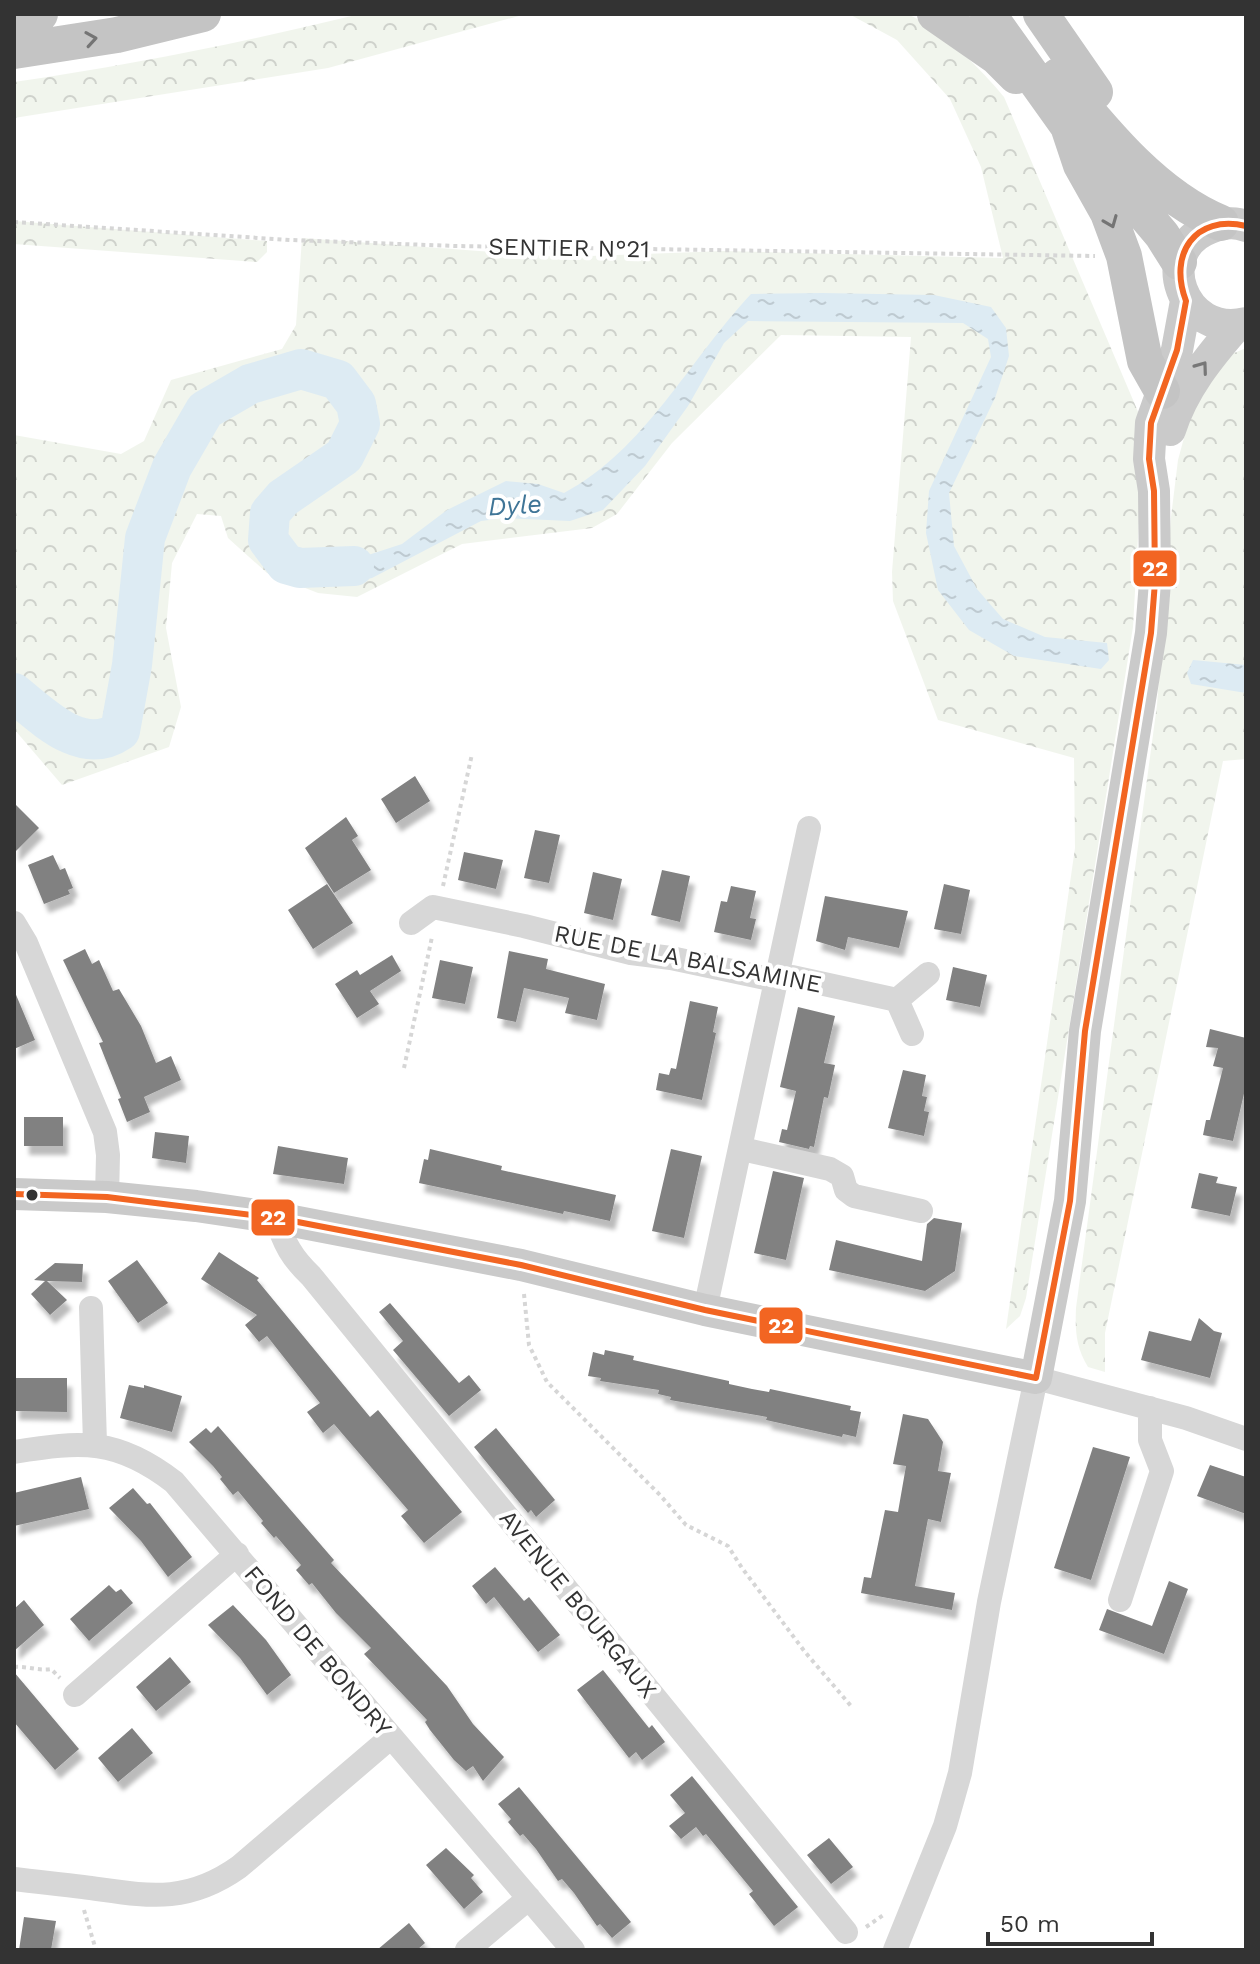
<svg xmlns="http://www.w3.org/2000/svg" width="1260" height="1964" viewBox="0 0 1260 1964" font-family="'Work Sans',sans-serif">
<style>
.forest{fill:url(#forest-crowns)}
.water{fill:url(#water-ripples)}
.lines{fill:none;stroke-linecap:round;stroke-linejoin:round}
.river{stroke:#ddebf3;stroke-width:40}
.building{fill:#818181;filter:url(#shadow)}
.path{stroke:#d6d6d6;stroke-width:4;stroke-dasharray:4 4;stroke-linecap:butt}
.minor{stroke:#d7d7d7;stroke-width:24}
.major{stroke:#cacaca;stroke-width:32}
.highway{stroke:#c4c4c4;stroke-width:36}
.bus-1-casing{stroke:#fff;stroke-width:12}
.bus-1{stroke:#f26522;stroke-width:6}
.oneway{stroke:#747474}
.oneway2{stroke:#777}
.bus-dot{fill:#333;stroke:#fff;stroke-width:3}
.labels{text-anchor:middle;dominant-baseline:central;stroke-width:8;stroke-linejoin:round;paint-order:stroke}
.street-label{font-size:24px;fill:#333;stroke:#fff}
.water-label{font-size:26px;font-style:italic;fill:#3f7597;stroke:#fff}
.line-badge{stroke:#fff;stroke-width:3}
.badge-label{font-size:22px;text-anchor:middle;font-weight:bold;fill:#fff}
</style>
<defs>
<pattern id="forest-crowns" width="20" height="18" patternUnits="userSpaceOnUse" patternTransform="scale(2)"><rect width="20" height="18" fill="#f1f5ed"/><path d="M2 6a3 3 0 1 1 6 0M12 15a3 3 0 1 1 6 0" fill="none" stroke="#cfd2cc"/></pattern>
<pattern id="water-ripples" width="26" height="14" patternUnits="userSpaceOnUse" patternTransform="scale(2)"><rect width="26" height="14" fill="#ddebf3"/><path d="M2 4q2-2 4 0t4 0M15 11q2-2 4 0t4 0" fill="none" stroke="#becad1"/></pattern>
<filter id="shadow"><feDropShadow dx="5" dy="9" stdDeviation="2" flood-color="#0004"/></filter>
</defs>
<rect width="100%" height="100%" fill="#fff"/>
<!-- forest -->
<path class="forest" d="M360 14H526L328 68 14 118V82C131 65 245 42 360 14Z
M849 14C866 14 888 10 905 14 934 21 986 74 1004 97L1139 414V519L1133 627 1026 1298 1020 1316 1006 1329 1075 848 1074 758 938 720 893 601 892 572 911 337 781 335 672 443 617 514 592 528 462 544 357 597 318 593 267 573 228 538 221 516 197 514 172 563 166 628 181 707 169 747 62 785 14 729V435L121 454 144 441 171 380 282 349 296 325 302 238 563 257 724 251 1003 258 981 167 950 99 897 40Z
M14 221 267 241V252L257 262 14 244Z
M1246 348V759L1223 761 1105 1333V1372L1088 1367C1076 1347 1075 1331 1076 1308L1157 705 1171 517 1178 460 1192 408 1211 374 1234 353Z"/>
<!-- water -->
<path class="water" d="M822 293 934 295 991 307 1006 328 1009 356 995 398 949 493 954 546 977 589 1003 619 1045 637 1107 643 1109 660 1101 669 1014 656 969 630 938 590 926 533 929 491 991 357 988 339 963 323 748 321 724 343 688 406 645 466 603 510 570 521 505 518 481 521 372 578 335 586 302 578 300 568 306 559H356L402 544 447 510 506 481 538 484 564 493C645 450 689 360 751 294Z
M1193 660 1246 665V693L1191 684 1187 673Z"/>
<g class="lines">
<!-- river -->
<path class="river" d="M14 693C44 717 82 757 120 731L132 665 145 538 172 467 205 410 250 384 301 369 338 380 356 404 360 424 344 456 283 498 270 513 268 540 286 564 300 568 354 566"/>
</g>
<!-- building -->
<path class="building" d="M415 776 430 801 396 823 381 799Z
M14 803 39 828 14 853Z
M346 817 358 836 352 840 371 870 334 893 305 848Z
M535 830 560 835 549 883 524 878Z
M464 852 503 860 496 889 458 880Z
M53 855 60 870 65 868 73 888 68 890 70 894 44 904 28 865Z
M662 870 690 876 680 922 651 915Z
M593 872 622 879 613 920 584 913Z
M327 884 353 923 313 949 288 910Z
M944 884 970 890 961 934 934 929Z
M731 886 756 891 750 918 756 919 751 940 714 932 721 901 727 902Z
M825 896 908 911 899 948 848 937 845 950 816 941Z
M85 949 92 964 99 960 113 991 119 989 141 1026 156 1063 171 1056 181 1080 144 1097 150 1112 127 1122 118 1099 121 1098 99 1043 103 1042 63 960Z
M509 951 548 959 546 969 605 984 597 1020 565 1013 569 998 524 988 516 1022 497 1018Z
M392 955 401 971 370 991 379 1004 357 1018 335 984 357 970 360 975Z
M440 960 473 967 465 1004 432 998Z
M953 967 987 975 980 1007 946 1000Z
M14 990 35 1040 14 1049Z
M690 1001 718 1007 713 1032 716 1033 702 1100 656 1090 659 1073 669 1075 671 1068 676 1069Z
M798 1007 835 1016 824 1063 835 1065 828 1098 824 1097 814 1147 810 1146 809 1149 779 1142 782 1129 787 1130 796 1091 780 1087Z
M1210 1029 1246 1038V1085L1233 1141 1203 1135 1206 1120H1210L1223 1068 1213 1066 1218 1048 1206 1047Z
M903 1070 926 1075 922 1096 927 1097 924 1111 929 1112 924 1136 888 1128Z
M24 1117H63V1146H24Z
M155 1132 189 1136 186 1163 152 1158Z
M278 1146 348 1158 344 1184 273 1174Z
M430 1149 502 1166 501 1170 616 1195 610 1221 564 1211 563 1214 419 1183 424 1159 428 1160Z
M671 1149 702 1156 684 1238 652 1231Z
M773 1171 804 1178 786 1260 754 1253Z
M1199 1173 1218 1177 1216 1183 1237 1187 1230 1216 1191 1208Z
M934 1218 962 1223 955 1271 925 1291 829 1270 836 1240 922 1261 927 1224Z
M219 1252 259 1278 257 1280 370 1417 378 1410 462 1512 424 1543 401 1516 408 1510 334 1424 323 1433 307 1412 320 1403 267 1336 259 1342 245 1325 257 1315 201 1279Z
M137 1260 168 1303 138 1323 108 1281Z
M55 1263 83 1264 82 1282 47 1281 67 1300 50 1315 31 1294 45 1281 34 1280Z
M390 1303 459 1383 469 1375 481 1390 449 1416 393 1350 403 1341 379 1312Z
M1199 1318 1214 1331 1222 1333 1210 1378 1141 1360 1149 1331 1191 1341Z
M605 1350 634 1356 633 1360 729 1381V1384L752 1389 769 1392 770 1389 851 1406 850 1410 861 1412 856 1437 843 1434 842 1437 766 1420 767 1417 670 1400 671 1397 658 1394 659 1390 600 1381 601 1378 588 1376 593 1352 604 1355Z
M14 1378H67V1412L14 1411Z
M129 1385 144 1388V1385L182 1396 172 1432 120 1418Z
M903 1414 928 1419 943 1442 938 1471 951 1473 941 1522 928 1519 915 1586 955 1593 952 1610 861 1593 864 1577 871 1578 885 1510 898 1512 906 1466 893 1464Z
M218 1426 334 1560 331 1563 447 1686 473 1724 504 1757 483 1781 473 1766 466 1771 454 1760 430 1730 425 1722 427 1720 364 1654 371 1648 336 1613 312 1583 309 1585 296 1570 301 1565 276 1536 274 1538 261 1523 263 1521 238 1491 233 1495 220 1479 222 1477 213 1466 189 1442 206 1428 211 1433Z
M496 1428 555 1500 536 1517 531 1510 528 1513 474 1447Z
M1093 1447 1130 1457 1091 1580 1054 1568Z
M1210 1465 1246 1477V1514L1197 1496Z
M81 1477 89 1509 14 1526V1493Z
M133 1488 147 1504 150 1503 192 1557 168 1577 141 1541 109 1508Z
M495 1567 524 1601 529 1597 560 1635 538 1652 494 1597 486 1604 472 1586Z
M1169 1581 1188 1589 1164 1654 1099 1630 1107 1609 1152 1626Z
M109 1585 116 1592 121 1589 133 1603 89 1641 70 1619Z
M24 1600 44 1625 14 1651V1609Z
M233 1605 266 1640 291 1675 267 1695 240 1658 208 1625Z
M170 1657 191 1682 156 1711 136 1687Z
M603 1670 649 1728 652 1725 665 1742 642 1760 636 1752 629 1758 577 1690Z
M14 1672 79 1749 55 1770 14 1722Z
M132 1728 153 1753 118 1782 98 1758Z
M692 1776 798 1907 774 1926 749 1894 753 1891 706 1834 703 1836 696 1827 681 1839 669 1826 685 1813 670 1795Z
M519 1787 631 1922 612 1938 600 1924 597 1926 574 1893 562 1879 558 1881 536 1849 523 1834 520 1836 508 1822 511 1819 498 1804Z
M829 1838 853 1867 831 1884 807 1855Z
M446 1848 474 1875 471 1878 483 1892 464 1909 426 1865Z
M24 1917 56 1921 51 1950H19Z
M409 1923 425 1943 417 1950H377Z"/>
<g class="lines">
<!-- path -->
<path class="path" d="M14 222 290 240 456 246 1095 256
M443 886 472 754
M404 1068 432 937
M524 1294 529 1345 547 1382 660 1495 686 1525 728 1546 742 1568 805 1652 851 1706
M14 1667C27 1666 38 1671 51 1669L60 1678
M84 1910 96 1950
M866 1927 885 1914"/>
<!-- minor -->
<path class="minor" d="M14 923 26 943 105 1132 108 1155 107 1197
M411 923 433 907 524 926 631 953 671 958 775 980 792 977 897 1000 912 1034
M897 1000 928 974
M742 1149 830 1169 842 1176 846 1190 854 1196 921 1211
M277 1218C283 1243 293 1259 311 1276L846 1932
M91 1308 95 1444
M705 1310 809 828
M14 1452C82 1441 117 1438 174 1482L573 1950
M1120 1600 1162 1471 1150 1440V1408
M75 1695 237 1554
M14 1879C37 1882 60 1884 83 1887 144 1895 184 1906 239 1867L390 1738
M467 1950 529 1898
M895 1950 945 1826 960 1773 989 1602 1036 1378 1186 1418 1246 1439"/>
<!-- major -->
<path class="major" d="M1246 226C1233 221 1222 223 1210 228 1151 250 1182 339 1246 323
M1170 430C1183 389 1209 357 1237 325
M14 1194 107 1197 196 1206 277 1218 521 1265 705 1310 1036 1378 1070 1201 1085 1031 1151 633 1155 582 1154 491 1149 459 1151 423 1177 350 1186 301"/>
<!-- highway -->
<path class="highway" d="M935 14 997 57 1016 76
M988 14 1068 126 1081 165 1108 213 1124 256 1145 361 1162 391
M1041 14 1095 92
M14 18 40 14
M14 51 117 35 203 14
M1058 76C1103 131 1155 196 1221 223
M1092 152 1162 235 1179 262"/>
<!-- bus-1 casing -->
<g class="bus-1-casing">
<path id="bus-1" d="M1186 301C1168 254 1195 214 1246 226
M14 1194 107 1197 277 1218 521 1265 705 1310 1036 1378
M1036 1378 1070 1201 1085 1031 1151 633 1155 582 1154 491 1149 459 1151 423 1177 350 1186 301"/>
</g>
<!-- bus-1 -->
<use href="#bus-1" class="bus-1"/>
</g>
<!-- one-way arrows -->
<defs><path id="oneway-chevron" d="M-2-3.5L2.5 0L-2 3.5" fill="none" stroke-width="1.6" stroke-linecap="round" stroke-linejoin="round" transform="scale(2)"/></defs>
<g class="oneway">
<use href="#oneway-chevron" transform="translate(91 39) rotate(-9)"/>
<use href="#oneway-chevron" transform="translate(1111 222) rotate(68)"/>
</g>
<use class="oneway2" href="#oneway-chevron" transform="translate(1202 367) rotate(-54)"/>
<!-- markers -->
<circle class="bus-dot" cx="32" cy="1195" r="7"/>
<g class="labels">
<!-- street labels -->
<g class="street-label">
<text transform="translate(569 248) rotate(1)">SENTIER N°21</text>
<text transform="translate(688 959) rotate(11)">RUE DE LA BALSAMINE</text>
<text transform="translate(578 1604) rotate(51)">AVENUE BOURGAUX</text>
<text transform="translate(318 1651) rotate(50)">FOND DE BONDRY</text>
</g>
<!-- water labels -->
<g class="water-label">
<text transform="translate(515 505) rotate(-3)">Dyle</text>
</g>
</g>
<g class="line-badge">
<rect x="1132" y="549" width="46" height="39" rx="8" fill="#f26522"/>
<rect x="250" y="1198" width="46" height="39" rx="8" fill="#f26522"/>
<rect x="758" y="1306" width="46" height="39" rx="8" fill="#f26522"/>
</g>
<g class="badge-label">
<text x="1155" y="576">22</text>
<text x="273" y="1225">22</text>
<text x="781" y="1333">22</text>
</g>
<!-- border -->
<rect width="1260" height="1964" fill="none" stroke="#333333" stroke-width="32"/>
<!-- scale -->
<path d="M988 1932v12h164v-12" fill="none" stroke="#333333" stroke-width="4"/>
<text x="1000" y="1932" font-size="24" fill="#333333" stroke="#ffffff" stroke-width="6" paint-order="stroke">50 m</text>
</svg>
